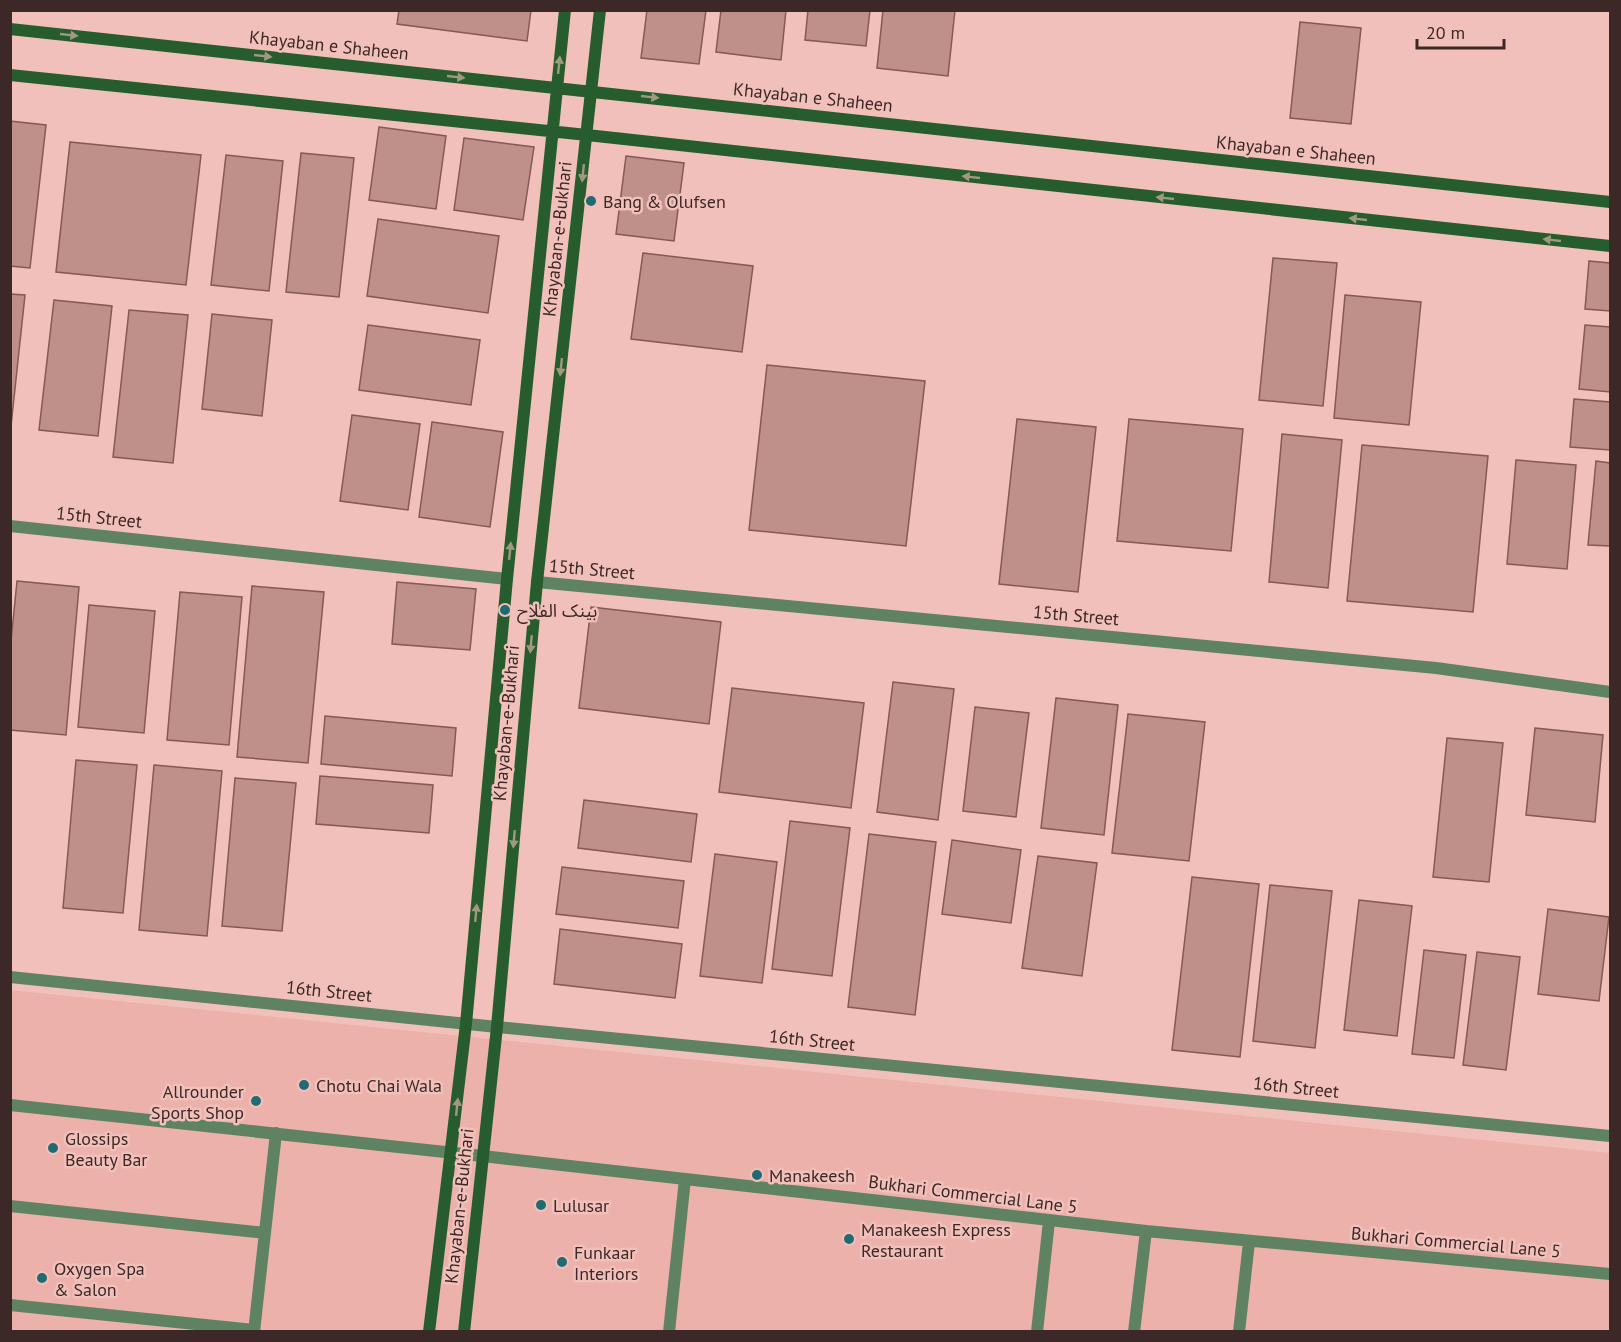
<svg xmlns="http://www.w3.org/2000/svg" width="1621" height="1342" viewBox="0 0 1621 1342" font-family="'PT Sans','Noto Sans Arabic',sans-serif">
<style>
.built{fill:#ebb1aa}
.building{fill:#bf8f89;stroke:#855954;stroke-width:1.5}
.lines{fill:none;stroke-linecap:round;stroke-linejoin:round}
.street{stroke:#5f8262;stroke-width:12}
.secondary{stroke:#275d2e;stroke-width:12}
.oneway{fill:#a19882}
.poi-dot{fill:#206a73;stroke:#f2c0ba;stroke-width:2}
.labels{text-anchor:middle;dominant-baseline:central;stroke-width:5;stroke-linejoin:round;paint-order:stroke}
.street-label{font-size:18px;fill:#3c2826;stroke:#f2c0ba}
.poi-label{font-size:18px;fill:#3c2826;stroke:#f2c0ba;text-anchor:start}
</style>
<rect width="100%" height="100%" fill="#f2c0ba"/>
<!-- built -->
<path class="built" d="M10 990 1610 1153V1331H11Z"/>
<!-- building -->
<path class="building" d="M399 10H531L527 41 397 24Z
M647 10H706L699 64 641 58Z
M721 10H786L781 60 716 52Z
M808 10H870L866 46 805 40Z
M883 10H955L948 76 877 68Z
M1300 22 1361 28 1351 124 1290 118Z
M10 121 46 125 30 268 10 266Z
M379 127 446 136 436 209 369 200Z
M464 138 534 147 523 220 454 210Z
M70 142 201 155 186 285 56 272Z
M301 153 354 158 339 297 286 292Z
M226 155 283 161 269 291 211 285Z
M626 156 684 163 674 241 616 234Z
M378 219 499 236 488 313 367 296Z
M643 253 753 266 742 352 631 339Z
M1273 258 1337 263 1323 406 1259 400Z
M1589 261 1610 263V311L1585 309Z
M10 294 25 295 11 426H10Z
M1345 295 1421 302 1409 425 1334 418Z
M54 300 112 306 98 436 39 430Z
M129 310 188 315 173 463 113 457Z
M212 314 272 320 262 416 202 409Z
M368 325 480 340 471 405 359 390Z
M1585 325 1610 327V392L1579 389Z
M767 365 925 381 906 546 749 530Z
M1574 399 1610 402V450L1570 447Z
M352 415 420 424 408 510 340 501Z
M1017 419 1096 427 1078 592 999 584Z
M1129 419 1243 429 1231 551 1117 541Z
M432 422 503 432 490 527 419 517Z
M1282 434 1342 440 1328 588 1269 582Z
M1362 445 1488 456 1473 612 1347 601Z
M1516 460 1576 465 1567 569 1507 564Z
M1596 461 1610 463V546L1588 545Z
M17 581 79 587 66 735 10 730V651Z
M397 582 476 589 470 650 392 644Z
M252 586 324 592 308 763 237 757Z
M180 592 242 597 229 745 167 740Z
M89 605 155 611 144 733 78 727Z
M591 607 721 622 709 724 579 708Z
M893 682 954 689 938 820 877 812Z
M732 688 864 703 851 808 719 792Z
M1056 698 1118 705 1104 835 1041 828Z
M975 707 1029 713 1016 817 963 811Z
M1128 714 1205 722 1189 861 1112 853Z
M325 716 456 728 452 776 321 764Z
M1535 728 1603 735 1595 822 1526 815Z
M1447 738 1503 743 1489 882 1433 877Z
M76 760 137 765 123 913 63 908Z
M154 765 222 771 207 936 139 930Z
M320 776 433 785 429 833 316 824Z
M235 778 296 783 282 931 222 926Z
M584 800 697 814 691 862 578 848Z
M790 821 850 828 832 976 772 969Z
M869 834 936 842 915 1015 848 1007Z
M952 840 1021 850 1011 923 942 914Z
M715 854 777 862 762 983 700 976Z
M1038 856 1097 863 1082 976 1022 968Z
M562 867 684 881 678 928 556 914Z
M1192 877 1259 884 1240 1057 1172 1050Z
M1270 885 1332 891 1315 1048 1253 1041Z
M1359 900 1412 906 1397 1036 1344 1030Z
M1548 909 1609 917 1599 1001 1538 994Z
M560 929 682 944 675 998 554 984Z
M1424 950 1466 955 1454 1058 1412 1054Z
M1477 952 1520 957 1506 1070 1463 1065Z"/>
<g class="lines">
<!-- street -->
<path class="street" d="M10 526 507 579
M537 582 1436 668 1610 692
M10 977 497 1027 1610 1136
M10 1105 482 1156 1146 1231 1610 1274
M10 1206 265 1233
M10 1305 254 1330
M254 1332 276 1133
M669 1332 685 1179
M1037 1332 1049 1221
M1134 1332 1146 1231
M1239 1332 1249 1242"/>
<!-- secondary -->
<path class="secondary" d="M10 29 1610 202
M10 75 587 135 1610 246
M429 1332 466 1024 507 579 565 10
M464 1332 497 1027 537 582 600 10"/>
</g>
<!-- one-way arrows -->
<defs><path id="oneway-solid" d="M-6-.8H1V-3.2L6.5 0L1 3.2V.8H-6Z" transform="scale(1.5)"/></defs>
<g class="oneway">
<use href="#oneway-solid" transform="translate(69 35) rotate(6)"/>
<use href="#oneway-solid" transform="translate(263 56) rotate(6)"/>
<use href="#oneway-solid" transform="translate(559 65) rotate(-84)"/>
<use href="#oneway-solid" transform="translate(456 77) rotate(6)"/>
<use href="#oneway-solid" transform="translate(650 97) rotate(6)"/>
<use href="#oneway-solid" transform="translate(583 173) rotate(96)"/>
<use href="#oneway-solid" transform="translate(971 177) rotate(-174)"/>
<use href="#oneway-solid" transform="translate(1165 198) rotate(-174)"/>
<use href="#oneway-solid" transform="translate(1358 219) rotate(-174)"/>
<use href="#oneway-solid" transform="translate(1552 240) rotate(-174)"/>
<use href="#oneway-solid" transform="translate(561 367) rotate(96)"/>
<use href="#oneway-solid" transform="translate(510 551) rotate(-84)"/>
<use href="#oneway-solid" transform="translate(531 644) rotate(95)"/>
<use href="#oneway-solid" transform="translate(514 839) rotate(95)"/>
<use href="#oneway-solid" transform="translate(476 913) rotate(-85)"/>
<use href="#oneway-solid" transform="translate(457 1107) rotate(-84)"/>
</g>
<!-- markers -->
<g class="poi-dot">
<circle cx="591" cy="201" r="6"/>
<circle cx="505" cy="610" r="6"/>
<circle cx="304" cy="1085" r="6"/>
<circle cx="256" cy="1101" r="6"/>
<circle cx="53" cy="1148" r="6"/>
<circle cx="757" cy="1175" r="6"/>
<circle cx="541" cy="1205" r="6"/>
<circle cx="849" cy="1239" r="6"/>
<circle cx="562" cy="1262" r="6"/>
<circle cx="42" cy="1278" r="6"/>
</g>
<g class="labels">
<!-- street labels -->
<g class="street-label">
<text transform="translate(329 45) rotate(6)">Khayaban e Shaheen</text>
<text transform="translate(813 97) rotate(6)">Khayaban e Shaheen</text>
<text transform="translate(1296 150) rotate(6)">Khayaban e Shaheen</text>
<text transform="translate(557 239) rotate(-84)">Khayaban-e-Bukhari</text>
<text transform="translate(99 517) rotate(6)">15th Street</text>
<text transform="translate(592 569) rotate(5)">15th Street</text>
<text transform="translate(1076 615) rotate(5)">15th Street</text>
<text transform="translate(506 723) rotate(-85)">Khayaban-e-Bukhari</text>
<text transform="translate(329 991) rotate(6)">16th Street</text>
<text transform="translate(812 1040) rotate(6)">16th Street</text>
<text transform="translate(1296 1087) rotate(6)">16th Street</text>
<text transform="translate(973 1194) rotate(7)">Bukhari Commercial Lane 5</text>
<text transform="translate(459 1206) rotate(-84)">Khayaban-e-Bukhari</text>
<text transform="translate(1456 1242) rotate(5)">Bukhari Commercial Lane 5</text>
</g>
<!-- poi labels -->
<g class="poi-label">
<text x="603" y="201">Bang &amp; Olufsen</text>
<text x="517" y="610">بینک الفلاح</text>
<text x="316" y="1085">Chotu Chai Wala</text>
<text x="244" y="1091" text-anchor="end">Allrounder<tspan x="244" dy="21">Sports Shop</tspan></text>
<text x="65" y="1138">Glossips<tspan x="65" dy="21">Beauty Bar</tspan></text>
<text x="769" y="1175">Manakeesh</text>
<text x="553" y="1205">Lulusar</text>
<text x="861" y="1229">Manakeesh Express<tspan x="861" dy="21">Restaurant</tspan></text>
<text x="574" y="1252">Funkaar<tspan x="574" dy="21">Interiors</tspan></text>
<text x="54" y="1268">Oxygen Spa<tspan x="54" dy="21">&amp; Salon</tspan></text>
</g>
</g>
<!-- border -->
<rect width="1621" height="1342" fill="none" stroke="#3c2826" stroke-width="24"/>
<!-- scale -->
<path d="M1417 39v9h87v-9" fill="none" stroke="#3c2826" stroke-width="3"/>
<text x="1426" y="39" font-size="18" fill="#3c2826" stroke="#f2c0ba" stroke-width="4.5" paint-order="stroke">20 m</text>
</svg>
